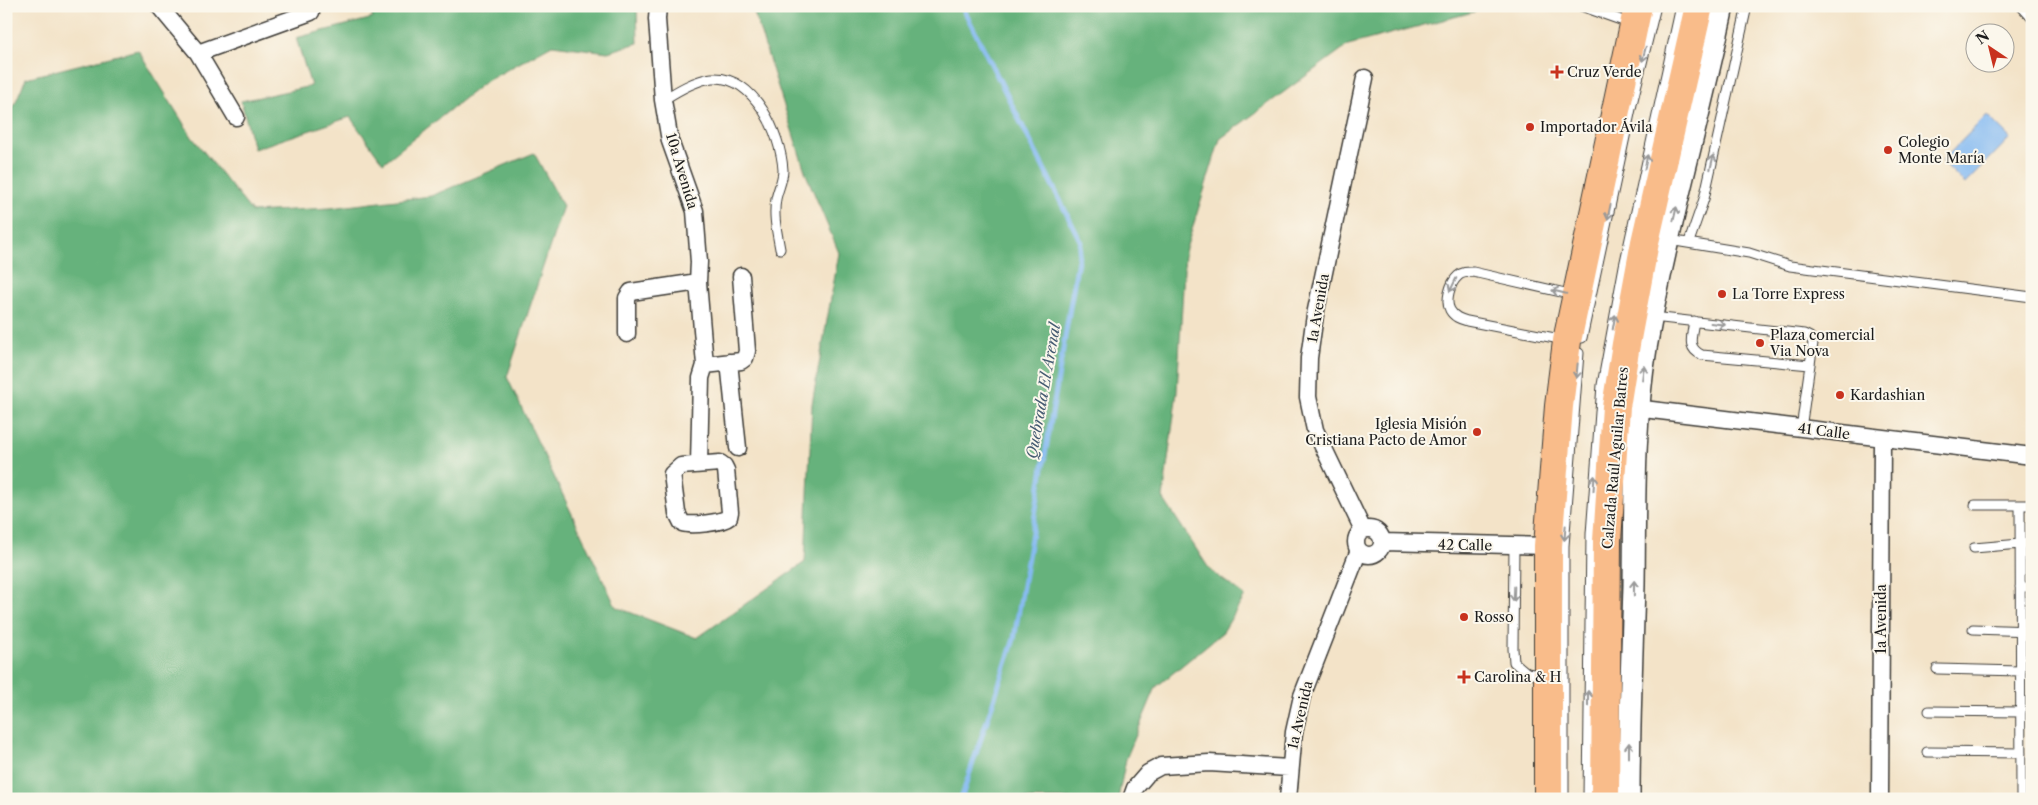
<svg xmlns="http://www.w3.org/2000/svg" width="2038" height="805" viewBox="0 0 2038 805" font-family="'Libre Caslon Text',serif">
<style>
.forest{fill:#66b27b;stroke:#41674c}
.water{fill:#83b9f2;stroke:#506a87}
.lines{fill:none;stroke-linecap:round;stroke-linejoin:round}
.stream{stroke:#83b9f2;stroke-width:5}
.service-casing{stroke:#3c3a36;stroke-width:11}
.minor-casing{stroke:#3c3a36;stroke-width:19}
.tertiary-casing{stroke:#3c3a36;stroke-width:24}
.trunk-casing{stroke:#3c3a36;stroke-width:30}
.service{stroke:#fff;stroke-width:9}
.minor{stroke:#fff;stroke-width:16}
.tertiary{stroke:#fff;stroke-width:21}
.trunk{stroke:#f9bc8a;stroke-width:28}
.oneway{stroke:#999}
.poi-dot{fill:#c8321e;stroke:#fbf7ec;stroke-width:2}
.labels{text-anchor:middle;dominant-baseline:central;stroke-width:4;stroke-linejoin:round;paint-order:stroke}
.poi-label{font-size:14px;fill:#1c1c1c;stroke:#fbf7ec;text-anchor:start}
.street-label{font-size:14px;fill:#1c1c1c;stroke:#fbf7ec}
.water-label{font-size:15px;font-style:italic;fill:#455b72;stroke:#fbf7ec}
</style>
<rect width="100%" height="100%" fill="#fbf7ec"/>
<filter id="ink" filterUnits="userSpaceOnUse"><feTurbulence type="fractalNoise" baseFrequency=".02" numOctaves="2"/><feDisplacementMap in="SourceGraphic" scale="10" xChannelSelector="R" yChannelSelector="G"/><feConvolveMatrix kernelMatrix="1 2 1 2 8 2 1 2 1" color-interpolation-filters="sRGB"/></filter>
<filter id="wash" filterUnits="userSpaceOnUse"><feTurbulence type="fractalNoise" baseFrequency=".0096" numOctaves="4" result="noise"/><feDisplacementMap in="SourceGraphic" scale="20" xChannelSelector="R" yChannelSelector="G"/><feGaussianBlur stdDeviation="1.12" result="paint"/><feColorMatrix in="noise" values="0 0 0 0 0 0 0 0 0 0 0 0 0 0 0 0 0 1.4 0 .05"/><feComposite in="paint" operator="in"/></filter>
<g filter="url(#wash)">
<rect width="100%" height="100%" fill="#f3e3c8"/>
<!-- forest -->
<path class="forest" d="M366 6H637L638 43 608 52 552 45 485 82 383 163 350 117 254 149 241 101 311 86 296 38 373 18Z
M752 6H1480L1477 11 1348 45 1220 139 1185 252 1177 392 1163 498 1210 570 1245 596 1223 632 1156 687 1126 759 1118 799H6V124L26 78 138 50 192 137 252 212 330 208 431 196 534 153 563 206 507 377 616 607 697 638 805 562 812 404 839 253 806 174Z"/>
<!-- water -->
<path class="water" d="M1987 115 2010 138 1965 184 1942 161Z"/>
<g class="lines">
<!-- stream -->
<path class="stream" d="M961 799 1014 639 1081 242 962 6"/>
</g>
</g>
<g filter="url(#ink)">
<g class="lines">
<!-- service casing -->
<g class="service-casing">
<path id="service" d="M1581 6 1632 24
M2021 6 2032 18
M663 100C677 91 695 80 712 78 754 75 781 134 783 170 783 180 778 189 776 199 773 217 777 232 780 249
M1669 240 1749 253 1790 266 2032 297
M1689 242 1704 199 1747 6
M1653 317 1804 334 1810 337 1813 343 1801 429
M1694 321C1692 336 1686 348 1702 355L1810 365
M1582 338 1632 104 1656 6
M1565 340 1467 321C1460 319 1454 317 1450 310 1445 301 1450 283 1458 276 1462 272 1467 272 1473 272L1574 295
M1975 505H2020L2021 799
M2020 505H2032
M1514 545 1513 649 1514 662 1527 673 1545 676
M1974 548 2032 543
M2020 587H2032
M1973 629 2032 631
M1937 669 2021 671
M1929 711 2021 712
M1927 752 2021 753
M1564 799V546L1579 353
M1588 799 1591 534 1602 385 1624 266 1681 6"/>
</g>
<!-- minor casing -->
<g class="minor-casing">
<path id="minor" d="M159 6 198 53 311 12
M658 6 657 19 663 100 670 141 695 211 699 262 698 282 705 365 701 378 699 464
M198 53 236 117
M627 334V298L631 292 698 282
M729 362 738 448
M705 365 741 361 745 358 747 351 741 276
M1627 407 2032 456
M720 463 724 466 726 470 730 512 729 517C722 523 691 526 682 523L677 513 672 474 681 466Z
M1356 542a13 13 0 1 1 26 0a13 13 0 1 1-26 0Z
M1363 530 1315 430 1308 397 1309 358 1315 315 1365 78
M1382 542 1548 546
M1131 799 1135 788 1148 773 1161 766 1209 763 1289 768
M1288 799 1294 732 1302 696 1359 550
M1880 799 1882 439"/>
</g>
<!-- tertiary casing -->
<g class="tertiary-casing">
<path id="tertiary" d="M1629 799C1629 728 1632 657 1634 585 1635 506 1633 426 1646 348 1666 233 1699 121 1723 6"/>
</g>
<!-- trunk casing -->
<g class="trunk-casing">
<path id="trunk" d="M1548 799V546L1559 406 1567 341 1638 6
M1605 799 1607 541 1616 407 1626 344 1645 242 1699 6"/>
</g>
<!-- service -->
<use href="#service" class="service"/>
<!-- minor -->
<use href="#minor" class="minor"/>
<!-- tertiary -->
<use href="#tertiary" class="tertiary"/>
<!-- trunk -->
<use href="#trunk" class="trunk"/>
</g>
<!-- one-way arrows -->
<defs><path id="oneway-shaft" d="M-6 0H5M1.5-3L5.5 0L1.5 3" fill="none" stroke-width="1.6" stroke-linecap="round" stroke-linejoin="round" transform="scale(1.25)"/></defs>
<g class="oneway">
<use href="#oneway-shaft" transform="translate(1644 54) rotate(104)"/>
<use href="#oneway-shaft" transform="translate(1646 162) rotate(-78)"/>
<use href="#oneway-shaft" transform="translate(1712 162) rotate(-77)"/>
<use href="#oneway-shaft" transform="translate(1609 212) rotate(102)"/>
<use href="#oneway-shaft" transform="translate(1675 214) rotate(-77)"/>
<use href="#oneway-shaft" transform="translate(1453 285) rotate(116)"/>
<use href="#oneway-shaft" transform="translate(1559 292) rotate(-167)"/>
<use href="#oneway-shaft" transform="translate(1614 322) rotate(-80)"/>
<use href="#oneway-shaft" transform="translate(1718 324) rotate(7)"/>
<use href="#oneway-shaft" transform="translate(1577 371) rotate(95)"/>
<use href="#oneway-shaft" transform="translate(1643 373) rotate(-83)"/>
<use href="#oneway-shaft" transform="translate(1594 483) rotate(-86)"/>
<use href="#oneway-shaft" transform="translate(1565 533) rotate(95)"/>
<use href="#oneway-shaft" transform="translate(1634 588) rotate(-89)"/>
<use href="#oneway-shaft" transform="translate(1514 594) rotate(92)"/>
<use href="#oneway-shaft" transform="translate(1588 698) rotate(-90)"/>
<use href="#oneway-shaft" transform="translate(1629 750) rotate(-90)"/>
</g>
</g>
<!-- markers -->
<g class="poi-dot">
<path d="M1554.5 64.5h5v5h5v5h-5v5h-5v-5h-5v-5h5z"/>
<circle cx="1530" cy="127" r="5"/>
<circle cx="1888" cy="150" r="5"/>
<circle cx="1722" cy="294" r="5"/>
<circle cx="1760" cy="343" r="5"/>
<circle cx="1840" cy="395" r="5"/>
<circle cx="1477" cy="432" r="5"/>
<circle cx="1464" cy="617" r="5"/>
<path d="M1461.5 669.5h5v5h5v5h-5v5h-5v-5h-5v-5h5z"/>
</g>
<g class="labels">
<!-- poi labels -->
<g class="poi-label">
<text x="1567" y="72">Cruz Verde</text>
<text x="1540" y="127">Importador Ávila</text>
<text x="1898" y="142">Colegio<tspan x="1898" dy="16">Monte María</tspan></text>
<text x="1732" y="294">La Torre Express</text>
<text x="1770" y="335">Plaza comercial<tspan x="1770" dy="16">Via Nova</tspan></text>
<text x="1850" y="395">Kardashian</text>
<text x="1467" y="424" text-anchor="end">Iglesia Misión<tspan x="1467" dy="16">Cristiana Pacto de Amor</tspan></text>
<text x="1474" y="617">Rosso</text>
<text x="1474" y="677">Carolina &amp; H</text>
</g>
<!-- street labels -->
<g class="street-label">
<text transform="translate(682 171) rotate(73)">10a Avenida</text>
<text transform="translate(1318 308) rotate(-80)">1a Avenida</text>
<text transform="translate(1824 431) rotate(7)">41 Calle</text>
<text transform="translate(1615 458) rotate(-85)">Calzada Raúl Aguilar Batres</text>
<text transform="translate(1465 545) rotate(1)">42 Calle</text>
<text transform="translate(1881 619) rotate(-90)">1a Avenida</text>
<text transform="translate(1300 715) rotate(-77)">1a Avenida</text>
</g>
<!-- water labels -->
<g class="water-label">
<text transform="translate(1043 391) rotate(-80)">Quebrada El Arenal</text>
</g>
</g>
<!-- margin -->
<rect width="2038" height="805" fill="none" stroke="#fbf7ec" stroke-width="25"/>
<!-- north arrow -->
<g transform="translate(1990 48) rotate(325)"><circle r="24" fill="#fbf7ec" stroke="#a29f99"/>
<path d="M0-4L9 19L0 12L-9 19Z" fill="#c8321e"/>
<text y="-8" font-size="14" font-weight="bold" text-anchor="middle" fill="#1c1c1c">N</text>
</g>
</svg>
